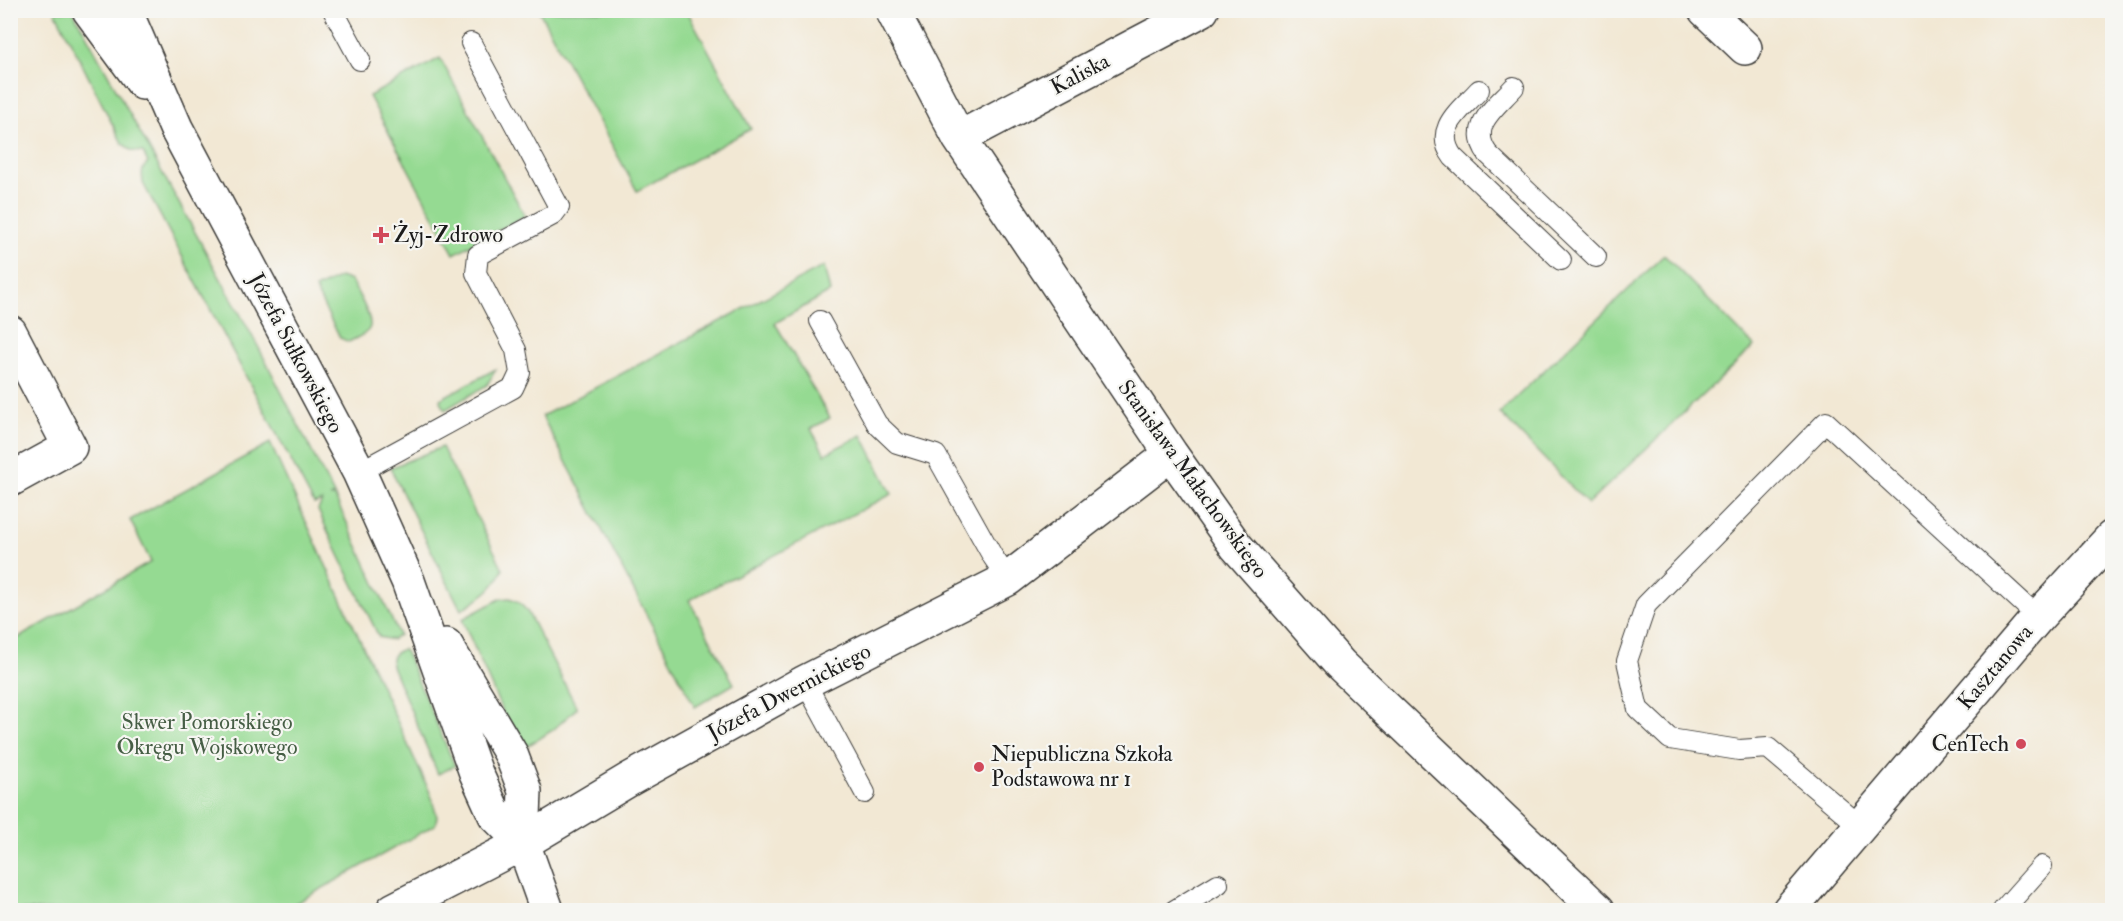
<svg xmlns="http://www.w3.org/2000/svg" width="2123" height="921" viewBox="0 0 2123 921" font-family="'IM FELL Double Pica',serif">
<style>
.green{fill:#95da92;stroke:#587b57;stroke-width:1.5}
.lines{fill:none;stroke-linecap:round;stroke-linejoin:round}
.lane-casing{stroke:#3c3b38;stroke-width:22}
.street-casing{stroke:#3c3b38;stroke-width:36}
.secondary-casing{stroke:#3c3b38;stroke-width:36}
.lane{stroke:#fff;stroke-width:20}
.street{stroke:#fff;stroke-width:33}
.secondary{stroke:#fff;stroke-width:33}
.poi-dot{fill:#d1495b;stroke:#f6f6f2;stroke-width:2}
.labels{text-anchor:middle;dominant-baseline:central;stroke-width:4.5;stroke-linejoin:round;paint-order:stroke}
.street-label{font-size:22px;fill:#1c1c1c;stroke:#f6f6f2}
.poi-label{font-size:22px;fill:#1c1c1c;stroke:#f6f6f2;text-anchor:start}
.park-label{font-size:22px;fill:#465e45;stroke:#f6f6f2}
</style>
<rect width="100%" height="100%" fill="#f6f6f2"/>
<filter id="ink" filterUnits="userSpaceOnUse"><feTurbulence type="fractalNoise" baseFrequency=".0167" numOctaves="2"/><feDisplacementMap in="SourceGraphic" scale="12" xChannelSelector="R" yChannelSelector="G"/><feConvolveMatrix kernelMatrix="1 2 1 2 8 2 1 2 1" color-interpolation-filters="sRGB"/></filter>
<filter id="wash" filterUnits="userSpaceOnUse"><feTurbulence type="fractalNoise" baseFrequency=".008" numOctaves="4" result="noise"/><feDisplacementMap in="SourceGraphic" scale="24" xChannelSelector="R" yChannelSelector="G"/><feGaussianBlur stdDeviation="1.35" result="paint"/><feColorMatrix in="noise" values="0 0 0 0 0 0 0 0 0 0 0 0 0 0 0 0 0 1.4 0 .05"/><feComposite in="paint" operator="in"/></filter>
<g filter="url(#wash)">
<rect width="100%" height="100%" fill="#f2e8d4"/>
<!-- green -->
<path class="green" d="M55 11H73L260 350 334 495 330 497H335L399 635 392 640 379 637C359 595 337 553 318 510L322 501 314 504 143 183C142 175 141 168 148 163L143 152 132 151 122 143Z
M539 11H687L751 129 637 191Z
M440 58 525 216 454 254 369 96Z
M1664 255 1754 346 1588 504 1500 413Z
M824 266 830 292 775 323 830 418 811 429 825 454 862 435 892 494 689 600 734 684 695 707 542 416Z
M340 277 351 281C356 290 375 321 369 329 366 335 355 338 349 342L340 338 315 289Z
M496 369 487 385 445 410 440 399Z
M270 443 431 795 437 817 435 825 284 910H11V642L151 562 130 520Z
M442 447 503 569C495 590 479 598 461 610L390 468Z
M510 598 519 602 527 611 577 708 553 730 524 748 518 747 462 619 500 599Z
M403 649 406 653 455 766 438 774 392 666C390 657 394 652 403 649Z"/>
</g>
<g filter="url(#ink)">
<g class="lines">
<!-- lane casing -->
<g class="lane-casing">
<path id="lane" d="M333 10 360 60
M1514 87C1496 107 1467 126 1488 154L1596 257
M1479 90C1461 110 1432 129 1453 157L1561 260
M820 321 877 424 897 443 936 455 993 557 1008 579
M359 472 513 388 520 373 516 350 476 273 478 255 553 215 559 207 471 43
M805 682 865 793
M1860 826 1768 748 1739 750 1670 739 1638 709 1627 661 1646 605 1826 422 2038 617
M1175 910 1218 884
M2003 910 2042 866"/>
</g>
<!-- street casing -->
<g class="street-casing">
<path id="street" d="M892 10 959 138 1171 454 1236 546 1340 664 1598 910
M1705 10 1745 48
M959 138 1202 10
M10 332 70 447 10 480
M393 910 523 843 630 779 805 682 1008 579 1171 454
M1789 910 2038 617 2112 537"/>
</g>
<!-- secondary casing -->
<g class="secondary-casing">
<path id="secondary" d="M89 10 143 83
M125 10 176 128 359 472 408 581 476 773 495 815 523 843
M446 645 511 754 525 791 523 843 547 910"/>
</g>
<!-- lane -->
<use href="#lane" class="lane"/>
<!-- street -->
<use href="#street" class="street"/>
<!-- secondary -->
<use href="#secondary" class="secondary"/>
</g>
</g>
<!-- markers -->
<g class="poi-dot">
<path d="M378 226h6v6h6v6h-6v6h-6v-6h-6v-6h6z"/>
<circle cx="2021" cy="744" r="6"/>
<circle cx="979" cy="767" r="6"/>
</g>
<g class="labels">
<!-- street labels -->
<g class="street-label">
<text transform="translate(1080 74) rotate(-28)">Kaliska</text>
<text transform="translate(296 353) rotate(62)">Józefa Sułkowskiego</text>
<text transform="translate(1193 479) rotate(54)">Stanisława Małachowskiego</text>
<text transform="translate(1995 667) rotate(-50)">Kasztanowa</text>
<text transform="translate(789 692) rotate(-28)">Józefa Dwernickiego</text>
</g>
<!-- poi labels -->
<g class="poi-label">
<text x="393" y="235">Żyj-Zdrowo</text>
<text x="2009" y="744" text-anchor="end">CenTech</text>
<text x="991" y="754">Niepubliczna Szkoła<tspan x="991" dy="25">Podstawowa nr 1</tspan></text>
</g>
<!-- park labels -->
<g class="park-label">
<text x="207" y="722">Skwer Pomorskiego<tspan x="207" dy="25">Okręgu Wojskowego</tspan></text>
</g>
</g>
<!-- margin -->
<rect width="2123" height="921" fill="none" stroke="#f6f6f2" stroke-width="36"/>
</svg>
